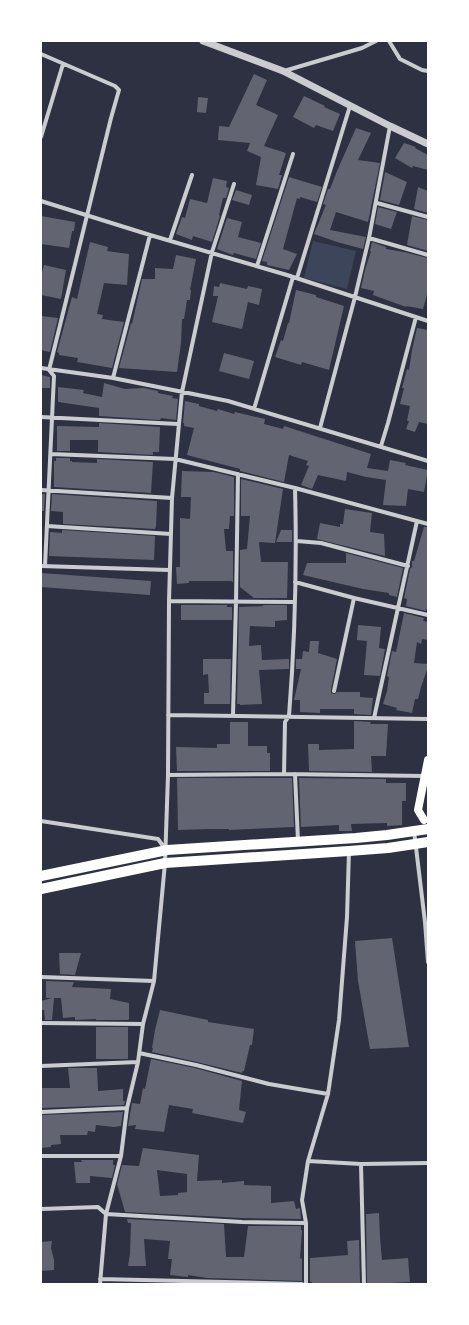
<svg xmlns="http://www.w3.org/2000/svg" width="469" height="1325" viewBox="0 0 469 1325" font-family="'IBM Plex Sans',sans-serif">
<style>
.green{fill:#3c4559}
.building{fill:#626471;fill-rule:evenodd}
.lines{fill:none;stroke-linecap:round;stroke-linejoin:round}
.minor{stroke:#caccd0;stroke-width:4}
.tertiary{stroke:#caccd0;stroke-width:7}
.secondary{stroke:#fff;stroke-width:8}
.primary{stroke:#fff;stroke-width:10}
</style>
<rect width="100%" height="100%" fill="#2d3142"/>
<!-- green -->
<path class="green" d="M313 241 356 251 347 289 304 278Z"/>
<!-- building -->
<path class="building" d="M254 74 267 80 256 105 278 115 264 146 286 153 279 175H282L278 189 256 185 261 157 247 151 250 143 218 140 219 126 229 127Z
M304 96 325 106 324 107 340 114 333 131 316 125 314 128 293 117Z
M198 97 208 98 206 113 197 112Z
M356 128 371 133 358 160 380 163 368 222 336 212 330 230 366 237 363 249 337 242 314 234 326 205 323 204 328 189H330L337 171Z
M404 143 416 147 415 148 428 155V170L413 166 412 168 395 158Z
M385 172 407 182 399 205 380 200Z
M289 177 322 187 317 202 300 197V199L297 198 283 249 297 254 289 270 267 265V262L262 261Z
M213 178 227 181 226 187 229 188 226 198H223L219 215 220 216 212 242 193 236 192 240 176 234 182 217 185 218 190 199 207 203Z
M418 187 428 191V213L414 209Z
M236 190 252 195 249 205 232 200Z
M378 207 397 212 391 229 375 224Z
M41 216 75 222 74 231H72L69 248 41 244Z
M412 216 428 220V251L407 245Z
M227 218 242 222 238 237 261 243 256 259 234 253 233 255 217 249Z
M90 242 108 247 107 251 129 254 127 285 104 283 97 314 103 315 102 319 124 322 112 368 77 362 78 358 59 355V353L57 352 72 297 77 299Z
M372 242 386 247V249L404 252 428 258V291L423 309 406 306V307L373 295 374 291 361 288 365 270 371 251H370Z
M176 255 196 259 190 290H191L190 300H187L184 319H182L181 343 177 372 119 368 131 323 132 324 142 279H155V268L173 269Z
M44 265 66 270 61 299 41 295V276Z
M220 283 247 289 248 286 262 289 259 305 248 302 242 329 212 322 218 296H213L214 286 219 287Z
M296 290 316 295V297L344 306 329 370 302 362 301 365 275 357 281 340 283 341 288 323H289Z
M41 316 58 318 50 352 41 350Z
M417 328 428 330V424L419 422 415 432 406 429 409 421H407L410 406 400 404 404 388H402L407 369 409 370 412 350Z
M224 353 254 361 249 379 219 371Z
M41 375 50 377V388H41Z
M104 383 125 389 144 388 158 391V393L173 396 172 398 178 399 176 420 161 418 160 420 99 416V408L58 402V387L84 390 83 393 102 397Z
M185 401 199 404V406L217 411 218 409 234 414 235 412 265 419 264 424 283 429 284 426 371 454 367 468 388 471 390 460 406 463 405 465 428 470 424 492 408 489 406 506 383 505 386 480 366 477 347 472 346 481 318 475 312 489 301 485 309 466 306 465 308 461 289 455 284 482 240 471V469L187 455 194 428 184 426V423H183Z
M99 423 160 427 159 452H153V455L98 452V440H70V451H57V426L99 427Z
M56 458H70V461H72V462L97 463V459L153 462 151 493 54 487V461H56Z
M182 471 214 472 234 477V516H230L229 529H224L226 551H233V582L231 581H189V583L177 584 176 567H180V518L190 519 191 497H181Z
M241 479 283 489 275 543 259 542 261 562H288L287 598H254L240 587V550L247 549 250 516H241Z
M41 494H45L44 511H41Z
M52 494 157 501 156 526 155 529 63 524V512L51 511Z
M345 509 372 513 370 532 384 534 385 556 317 539 320 523 340 527V524H343Z
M424 527H428V605L426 611 406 606 407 599 404 598 410 569 412 567V561H414Z
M62 530 155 536 154 560 49 556 50 532 62 533Z
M281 530H292V542H276Z
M346 553 403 568 397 597 389 595V593L363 589 303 575 307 563H346Z
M41 573 151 581 150 595 41 587Z
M181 605H227V607H232V620H181Z
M262 605H287V620L275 621V627L250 626 249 646 261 645 262 660 289 659V669L259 670 262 704 240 705V704H237L239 607 264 606Z
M404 613 424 618 423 621 428 622V640L422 639 421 644 417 642 414 663 428 664V667L421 687 418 699H415L412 713 396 710 397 708 383 704 387 691 389 677 387 676 392 651 396 652Z
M358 625 381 627 379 648 385 649 380 676 364 675 367 641 357 640Z
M310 641H319L318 653 337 659 331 690V693L335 694 337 692H360V697L373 698 371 715 354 714V709H320V713L300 712V700H294L301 669H296V659H302L303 651 309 652Z
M203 659H231L230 704H204V693H209L208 674 203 675Z
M354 721 371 722 370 724H388L386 756H371L372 772 309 771 308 744H319V750L354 749Z
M230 722H248V746H267V753H270V771H177L176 747 217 748V744H230Z
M177 778H292L294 827 229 830V829H210L178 830Z
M299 778 386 779V783H406V801H402V825L387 826V823L351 824 352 831H339V825L301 827Z
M392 938 409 1047 370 1049 358 981 355 941Z
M59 953H81L75 975 60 974Z
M46 981 74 982 72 987 111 989 110 999 129 1003V1019L128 1020H96V1019L75 1020V1017L63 1018 61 998H54L52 1020H45L44 1010H41V1001L52 998H46Z
M160 1010 208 1020V1022L254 1029 252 1045H250L244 1071H243L242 1073 197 1062 152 1052 153 1048H152L155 1030Z
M96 1027H128V1059H96Z
M151 1059 195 1068 242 1081 239 1110 246 1112 243 1123 192 1113 193 1109 169 1105 164 1132 135 1129 136 1125 128 1126 132 1103 140 1104 143 1088 145 1089Z
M68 1068H97L98 1091 123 1089V1101H125L124 1105 41 1108V1088H70Z
M123 1112 121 1126 114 1127 96 1125 95 1132 88 1131 87 1135H60L61 1144 51 1145V1147L41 1148V1115Z
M143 1148 199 1155 197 1181 222 1180V1183L244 1181V1185L271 1186V1203L294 1201 296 1209 300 1208 301 1219 242 1218 125 1212 117 1184 122 1165 139 1166ZM157 1170 187 1174V1192L178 1193V1195L160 1196Z
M81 1160H113V1165H115L112 1178 90 1176V1183H76L74 1162H82Z
M379 1213 380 1237 382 1260 408 1258 410 1282 367 1284 366 1214Z
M127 1219 224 1224 226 1257H244L248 1226H301V1230H302V1231L300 1259 302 1258V1281L207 1278 188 1275V1277L170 1275 172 1259H168L170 1241 144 1239 146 1266H128L130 1254 131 1223H128Z
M359 1240 360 1283 312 1284V1282H310V1258L348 1255 347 1241Z
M52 1241 51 1248 54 1260V1270L41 1271V1242Z"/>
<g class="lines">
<!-- minor -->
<path class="minor" d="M389 41 400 59 422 70 428 71
M41 54 115 86 119 90 111 118 49 370 54 376 45 566
M284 71 362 48 376 41
M41 137 63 64
M41 201 150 235 287 275 428 321
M377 203 428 217
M369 238 428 255
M170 240 192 175
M257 266 293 154
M297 278 350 106
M41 368 113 378 228 401 428 461
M113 378 150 235
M254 409 293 277
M41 417 178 424
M320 428 355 297 369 238 390 126
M381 446 388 423 416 317
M51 454 175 459 295 488 428 524
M41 490 172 498
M47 526 171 534
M297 541 321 543 408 566
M41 566 169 570
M295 582 354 598 428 615
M169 601 294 602
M334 691 354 598
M168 715 428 719
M233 715 236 602 238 474
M374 718 417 521
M284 774 285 722 289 716C295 640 297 564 295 488
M295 774 298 841
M168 775 284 774 425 776
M41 821 158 839 166 850
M414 831 425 922 428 962
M41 977 154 981
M41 1023 143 1024
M139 1053 196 1065 269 1084 328 1094
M41 1066 138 1062
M41 1112 127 1108
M41 1156H121
M308 1161 361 1164 428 1163
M361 1164 364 1284
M41 1209 98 1207 106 1214 242 1222 306 1223
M100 1279 302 1284
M100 1284 106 1214 121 1156 127 1108 138 1062 143 1024 154 981 165 863 168 775 169 601 172 498 182 392 212 252 234 184
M306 1284V1223L302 1200 308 1161 328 1094 339 1020 347 917 349 851"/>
<!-- tertiary -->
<path class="tertiary" d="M203 41 283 71 390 126 428 144"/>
<!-- secondary -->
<path class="secondary" d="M424 820 418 810 428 760"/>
<!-- primary -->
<path class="primary" d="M41 876 167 850 356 838 387 835 428 829
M41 889 165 863 349 851 388 848 428 842"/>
</g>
<!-- border -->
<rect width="469" height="1325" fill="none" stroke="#ffffff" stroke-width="84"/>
</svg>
